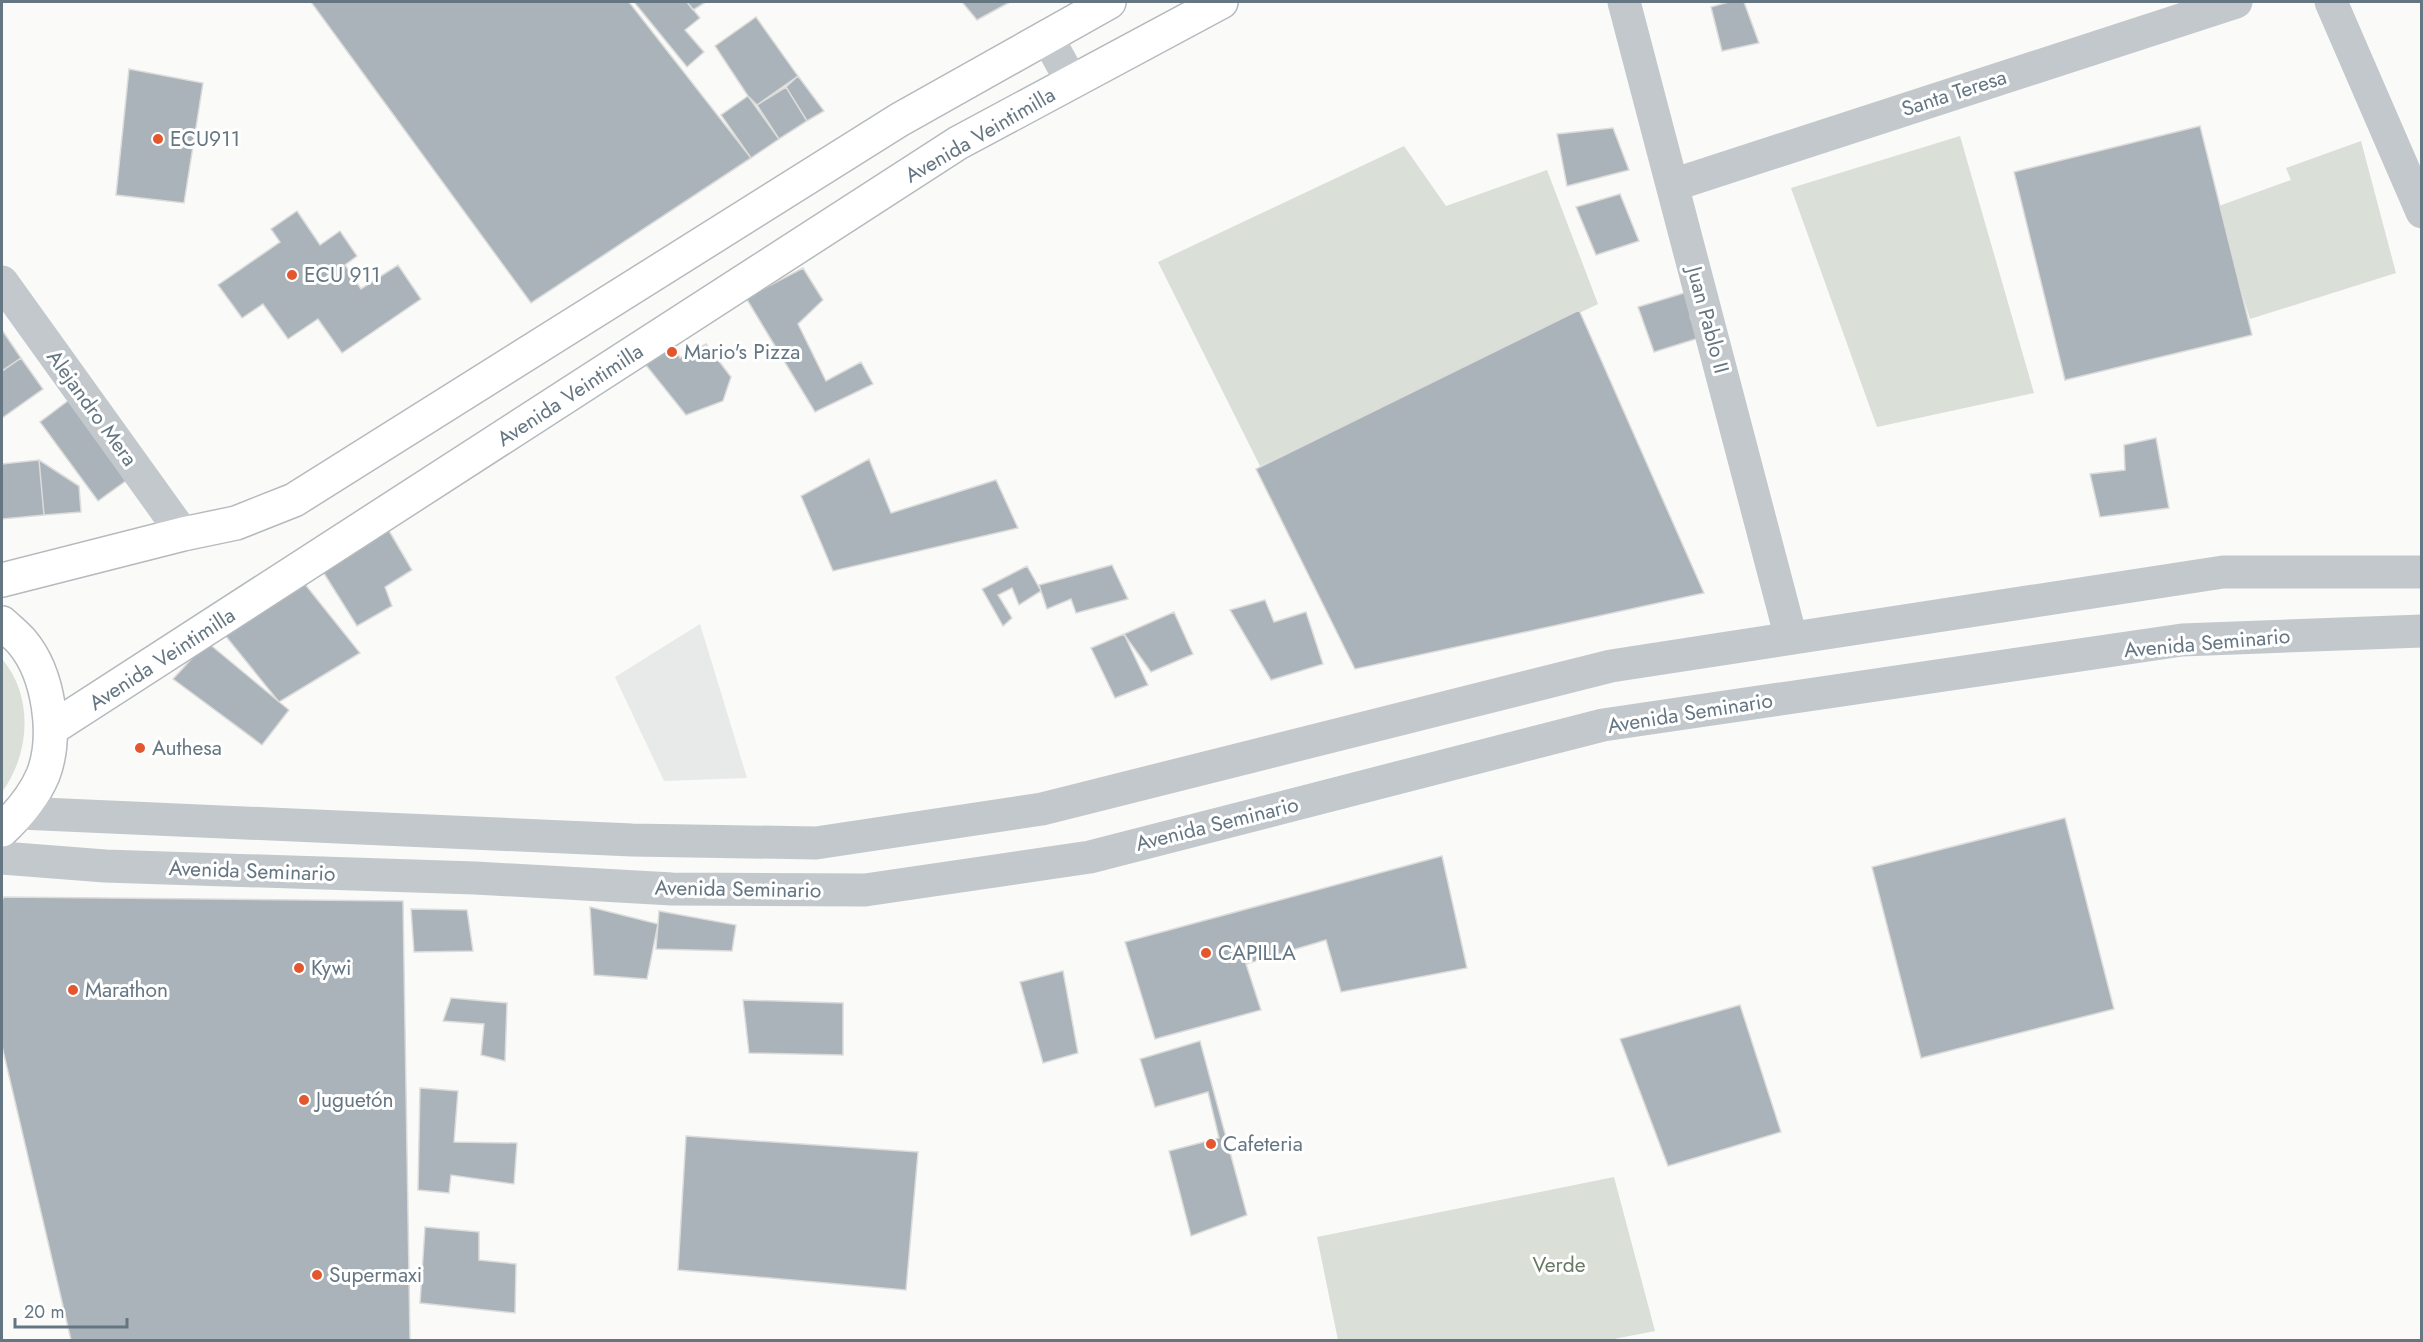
<svg xmlns="http://www.w3.org/2000/svg" width="2423" height="1342" viewBox="0 0 2423 1342" font-family="Jost,sans-serif">
<style>
.built{fill:#e8e9e9}
.green{fill:#dadfd7}
.building{fill:#aab3b9;stroke:#dcdcda;stroke-width:1.5}
.lines{fill:none;stroke-linecap:round;stroke-linejoin:round}
.major-casing{stroke:#b5babe;stroke-width:36}
.minor{stroke:#c3c8cc;stroke-width:33}
.major{stroke:#fff;stroke-width:33}
.poi-dot{fill:#e4572e;stroke:#fff;stroke-width:2}
.labels{text-anchor:middle;dominant-baseline:central;stroke-width:6;stroke-linejoin:round;paint-order:stroke}
.street-label{font-size:21px;fill:#657683;stroke:#fff}
.poi-label{font-size:21px;fill:#657683;stroke:#fff;text-anchor:start}
.park-label{font-size:21px;fill:#687a64;stroke:#fff}
</style>
<rect width="100%" height="100%" fill="#fafaf8"/>
<!-- built -->
<path class="built" d="M700 624 747 778 664 781 615 677Z"/>
<!-- green -->
<path class="green" d="M1960 136 2034 393 1877 427 1791 188Z
M2361 141 2396 273 2250 319 2216 207 2291 180 2286 168Z
M1404 146 1446 206 1547 170 1598 304 1260 466 1158 262Z
M2 659C34 696 30 754 2 792Z
M1614 1177 1655 1331 1609 1340H1338L1317 1237Z"/>
<!-- building -->
<path class="building" d="M311 2H629L751 158 531 303Z
M634 2H687L700 18 685 30 704 52 687 67Z
M687 2H706L693 10Z
M962 2H1010L977 20Z
M1729 2H1744L1759 43 1722 51 1711 7Z
M756 17 798 76 757 105 748 96 715 46Z
M129 69 203 83 184 203 116 195Z
M798 76 824 111 807 121 786 87Z
M786 87 807 121 779 139 757 105Z
M748 96 779 139 751 158 721 115Z
M2200 126 2252 335 2065 380 2014 172Z
M1613 128 1629 170 1567 186 1557 134Z
M1620 194 1639 241 1596 255 1576 207Z
M297 211 320 245 340 231 357 256 345 265 361 289 398 265 421 299 342 353 318 319 288 339 263 304 242 318 218 285 280 242 271 229Z
M803 268 823 300 798 324 826 381 861 362 873 384 815 412 746 298Z
M1694 290 1702 313 1690 317 1699 338 1654 352 1638 307Z
M1579 310 1704 593 1355 669 1256 469Z
M2 330 21 358 2 371Z
M670 338 680 358 706 344 731 377 723 401 686 415 641 359Z
M21 358 43 389 2 418V371Z
M69 400 127 480 98 501 40 422Z
M2156 438 2169 508 2100 517 2090 474 2125 470 2124 445Z
M869 459 891 513 996 480 1018 528 833 571 801 496Z
M39 460 44 515 2 519V464Z
M39 460 79 486 81 512 44 515Z
M388 529 412 570 385 587 392 606 357 626 320 567Z
M1112 565 1128 599 1076 613 1071 599 1047 609 1039 585Z
M1027 566 1041 591 1019 605 1012 588 998 595 1012 618 1003 626 982 589Z
M304 583 360 653 279 702 224 634Z
M1265 600 1274 622 1306 612 1323 664 1271 680 1230 610Z
M1174 612 1193 654 1151 672 1124 634Z
M1124 634 1148 685 1115 698 1091 648Z
M207 642 289 710 262 745 173 679Z
M2065 818 2114 1009 1921 1058 1872 867Z
M1442 856 1467 968 1341 992 1326 940 1246 964 1261 1010 1155 1039 1125 942Z
M4 897 403 901 410 1340H71L2 1046V900Z
M590 907 658 924 647 979 594 975Z
M411 909 467 910 473 951 414 952Z
M659 911 736 925 732 951 656 949Z
M1063 971 1078 1053 1043 1063 1020 982Z
M451 998 507 1003 505 1061 481 1055 484 1024 443 1021Z
M743 1000 843 1003V1055L749 1053Z
M1740 1005 1781 1132 1668 1166 1620 1039Z
M1200 1041 1247 1215 1191 1236 1169 1151 1219 1138 1208 1092 1155 1107 1140 1059Z
M420 1088 458 1091 454 1142 517 1143 514 1184 451 1175 449 1193 418 1190Z
M686 1136 918 1152 906 1290 678 1270Z
M425 1227 479 1232V1260L516 1264 515 1313 420 1303Z"/>
<g class="lines">
<!-- major casing -->
<g class="major-casing">
<path id="major" d="M2 580 183 534 236 523 294 500 899 120 1109 2
M2 623C8 629 16 635 22 642 49 674 58 736 43 775 34 796 18 815 2 830
M51 729 958 143 1221 2"/>
</g>
<!-- minor -->
<path class="minor" d="M1624 2 1791 638
M2331 2 2422 212
M1047 37 1072 82
M1673 185 2236 2
M2 282 183 534
M20 813 632 840 816 843 1042 809 1611 666 2223 572H2422
M2 858 105 866 475 878 672 889 865 890 1090 857 1603 725 2182 640 2422 631"/>
<!-- major -->
<use href="#major" class="major"/>
</g>
<!-- markers -->
<g class="poi-dot">
<circle cx="158" cy="139" r="6"/>
<circle cx="292" cy="275" r="6"/>
<circle cx="672" cy="352" r="6"/>
<circle cx="140" cy="748" r="6"/>
<circle cx="1206" cy="953" r="6"/>
<circle cx="299" cy="968" r="6"/>
<circle cx="73" cy="990" r="6"/>
<circle cx="304" cy="1100" r="6"/>
<circle cx="1211" cy="1144" r="6"/>
<circle cx="317" cy="1275" r="6"/>
</g>
<g class="labels">
<!-- street labels -->
<g class="street-label">
<text transform="translate(1954 93) rotate(-18)">Santa Teresa</text>
<text transform="translate(980 135) rotate(-30)">Avenida Veintimilla</text>
<text transform="translate(1708 320) rotate(75)">Juan Pablo II</text>
<text transform="translate(570 395) rotate(-33)">Avenida Veintimilla</text>
<text transform="translate(92 408) rotate(54)">Alejandro Mera</text>
<text transform="translate(2207 643) rotate(-5)">Avenida Seminario</text>
<text transform="translate(162 659) rotate(-33)">Avenida Veintimilla</text>
<text transform="translate(1690 713) rotate(-9)">Avenida Seminario</text>
<text transform="translate(1217 824) rotate(-14)">Avenida Seminario</text>
<text transform="translate(252 871) rotate(2)">Avenida Seminario</text>
<text transform="translate(738 889) rotate(1)">Avenida Seminario</text>
</g>
<!-- poi labels -->
<g class="poi-label">
<text x="170" y="139">ECU911</text>
<text x="304" y="275">ECU 911</text>
<text x="684" y="352">Mario's Pizza</text>
<text x="152" y="748">Authesa</text>
<text x="1218" y="953">CAPILLA</text>
<text x="311" y="968">Kywi</text>
<text x="85" y="990">Marathon</text>
<text x="316" y="1100">Juguetón</text>
<text x="1223" y="1144">Cafeteria</text>
<text x="329" y="1275">Supermaxi</text>
</g>
<!-- park labels -->
<g class="park-label">
<text x="1559" y="1265">Verde</text>
</g>
</g>
<!-- border -->
<rect width="2423" height="1342" fill="none" stroke="#657683" stroke-width="6"/>
<!-- scale -->
<path d="M15 1318v9h112v-9" fill="none" stroke="#657683" stroke-width="3"/>
<text x="24" y="1318" font-size="18" fill="#657683" stroke="#ffffff" stroke-width="4.5" paint-order="stroke">20 m</text>
</svg>
